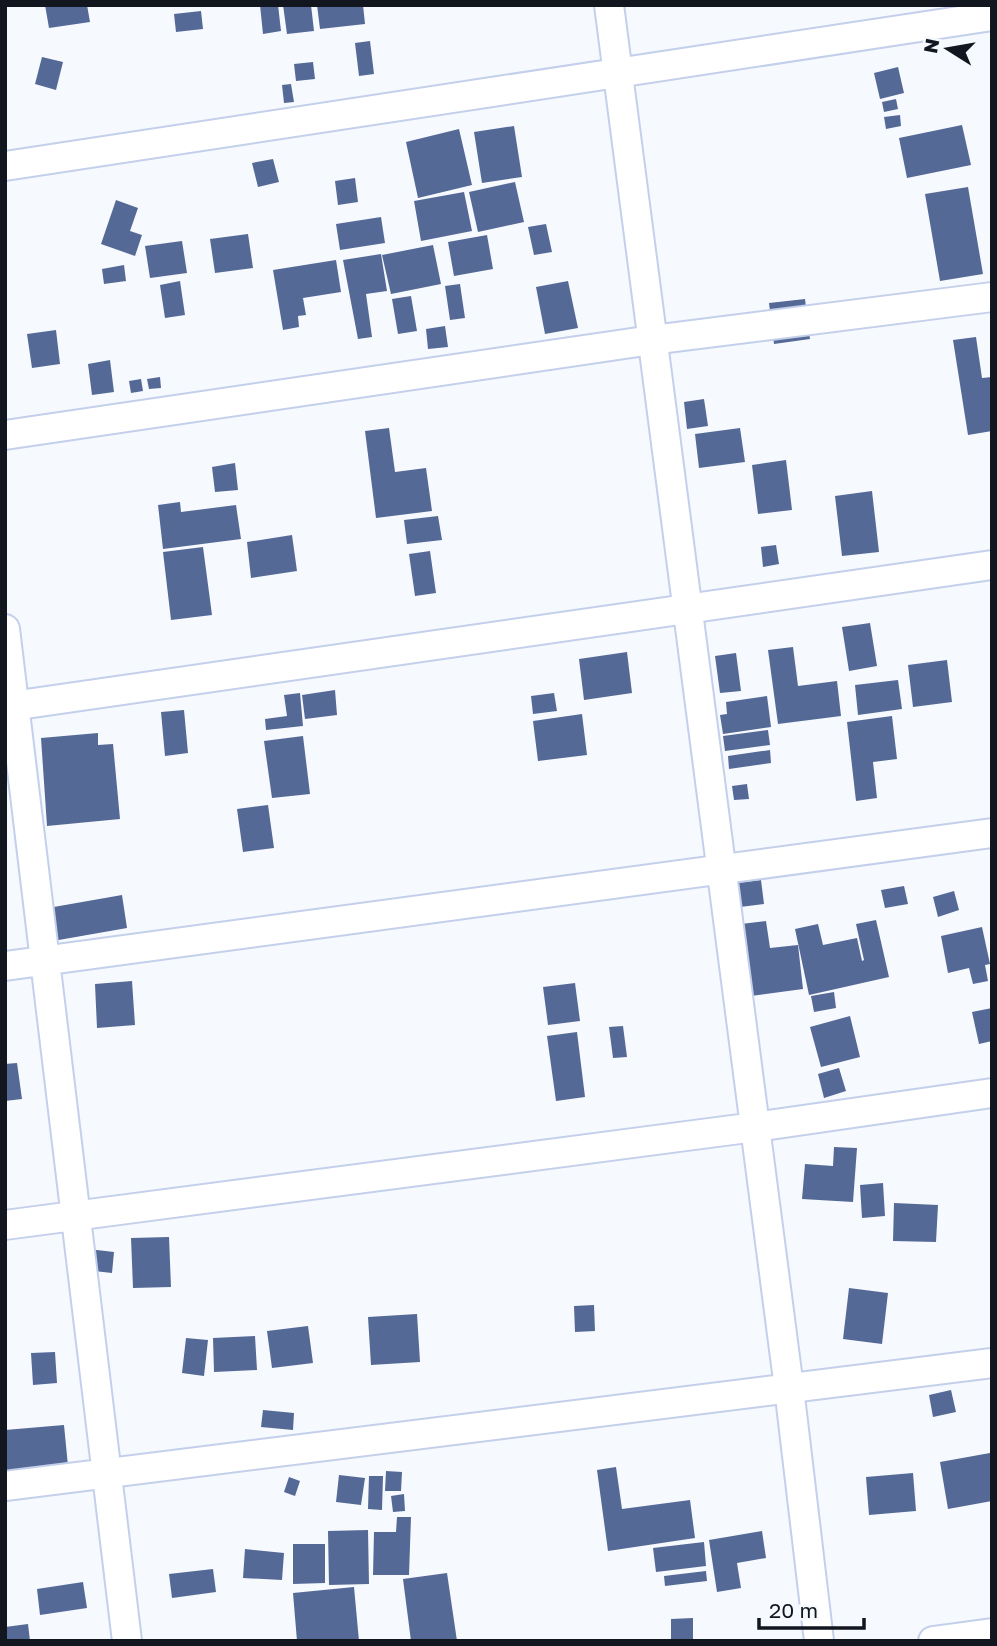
<svg xmlns="http://www.w3.org/2000/svg" width="997" height="1646" viewBox="0 0 997 1646" font-family="'Golos Text',sans-serif">
<style>
.building{fill:#556997}
.lines{fill:none;stroke-linecap:round;stroke-linejoin:round}
.minor-casing{stroke:#c4d0eb;stroke-width:32}
.minor{stroke:#fff;stroke-width:28}
</style>
<rect width="100%" height="100%" fill="#f6f9fe"/>
<!-- building -->
<path class="building" d="M45 5H87L90 22 49 28Z
M260 5H278L281 31 263 34Z
M283 5H311L314 31 287 34Z
M317 5H363L365 24 320 29Z
M201 11 203 29 176 32 174 14Z
M370 41 374 74 359 76 355 43Z
M42 57 63 62 56 90 35 84Z
M313 62 315 79 296 81 294 64Z
M898 67 904 93 880 99 874 73Z
M291 84 294 102 284 103 282 85Z
M896 99 898 109 884 112 882 102Z
M900 115 901 126 886 129 884 117Z
M962 125 971 165 907 178 899 138Z
M514 126 522 177 482 183 474 132Z
M459 129 472 185 418 198 406 142Z
M273 159 279 182 258 187 252 163Z
M355 178 358 202 338 205 335 181Z
M515 182 524 222 478 232 469 192Z
M968 187 983 274 940 281 925 194Z
M464 192 472 231 421 241 414 201Z
M116 200 138 208 130 231 142 235 135 256 101 244Z
M381 217 385 243 340 250 336 224Z
M546 224 552 252 534 255 528 227Z
M248 234 253 268 215 273 210 239Z
M487 235 493 269 454 276 448 242Z
M182 241 187 273 150 278 145 246Z
M433 245 441 284 391 294 382 255Z
M381 254 387 291 366 294 372 337 358 339 343 260Z
M336 260 341 292 303 298 306 315 298 316 299 327 283 330 273 270Z
M124 265 126 281 104 284 102 269Z
M180 281 185 315 165 318 160 285Z
M568 281 578 328 545 334 536 287Z
M460 284 465 318 450 320 445 286Z
M411 296 417 331 398 334 392 299Z
M805 299 810 339 774 344 769 303Z
M445 326 448 347 428 349 426 329Z
M56 330 60 364 32 368 27 334Z
M976 337 982 378 992 377V431L968 435 953 340Z
M110 360 114 392 92 395 88 364Z
M160 377 161 388 149 389 147 379Z
M141 379 143 391 131 393 129 381Z
M704 399 708 426 687 429 684 402Z
M389 428 395 472 426 468 432 511 376 518 365 431Z
M740 428 745 462 699 468 695 434Z
M786 460 792 510 758 514 752 465Z
M235 463 238 490 215 492 212 467Z
M872 491 879 552 842 556 835 496Z
M180 502 181 512 236 505 241 539 163 549 158 505Z
M438 516 442 540 407 544 404 520Z
M292 535 297 571 251 578 247 542Z
M776 545 779 564 763 567 761 547Z
M203 547 212 615 171 620 163 552Z
M430 551 436 593 415 596 409 554Z
M870 623 877 666 849 671 842 627Z
M793 647 798 686 837 681 841 716 778 724 768 650Z
M627 652 632 693 584 700 579 659Z
M736 653 741 691 720 693 715 656Z
M947 660 952 702 913 707 908 665Z
M898 680 902 709 858 715 855 685Z
M335 690 337 715 305 719 302 695Z
M300 693 303 726 266 730 265 719 287 716 284 695Z
M554 693 557 711 533 714 531 696Z
M767 696 771 727 723 734 720 715 727 714 726 702Z
M184 710 188 753 165 756 161 712Z
M582 714 587 755 538 761 533 721Z
M892 716 897 759 873 762 877 798 856 801 847 722Z
M768 730 770 745 725 751 723 736Z
M98 733V745L113 744 120 819 47 826 41 738Z
M303 736 310 794 272 798 264 741Z
M770 750 771 763 729 769 728 756Z
M747 784 749 799 734 800 732 786Z
M268 805 274 848 243 852 237 809Z
M761 880 764 904 740 907 737 883Z
M904 886 908 904 885 908 881 890Z
M954 891 959 910 938 917 933 897Z
M122 895 127 928 53 941 48 908Z
M876 920 889 977 809 995 795 929 818 924 823 945 857 938 862 961 864 960 856 924Z
M766 921 770 948 798 945 803 989 751 996 741 924Z
M982 927 990 964 985 965 988 981 973 984 969 968 948 973 941 936Z
M132 981 135 1025 97 1028 95 984Z
M575 983 580 1021 548 1025 543 987Z
M834 992 836 1008 814 1012 811 996Z
M992 1008V1041L979 1044 972 1012Z
M850 1016 860 1057 821 1067 810 1027Z
M623 1026 627 1057 613 1058 609 1027Z
M577 1032 585 1097 556 1101 547 1036Z
M17 1063 22 1099 5 1101V1064Z
M839 1068 846 1091 824 1098 818 1074Z
M834 1147 857 1148 853 1202 802 1199 805 1164 833 1166Z
M883 1183 885 1216 862 1218 860 1185Z
M894 1203 938 1205 936 1242 893 1241Z
M169 1237 171 1287 133 1288 131 1238Z
M88 1249 114 1252 112 1273 85 1270Z
M849 1288 888 1293 882 1344 843 1339Z
M594 1305 595 1331 575 1332 574 1306Z
M417 1314 420 1362 371 1365 368 1317Z
M308 1326 313 1363 272 1368 267 1331Z
M255 1336 257 1370 214 1372 213 1338Z
M186 1338 208 1340 204 1376 182 1373Z
M55 1352 57 1383 33 1385 31 1353Z
M951 1390 956 1412 933 1417 929 1395Z
M263 1410 294 1413 293 1430 261 1427Z
M64 1425 68 1466 5 1472V1430Z
M990 1453 992 1501 948 1509 940 1462Z
M616 1467 622 1509 690 1500 695 1538 608 1551 597 1470Z
M386 1471 402 1472 401 1491H385Z
M913 1473 916 1511 869 1515 866 1477Z
M339 1475 365 1478 361 1505 336 1502Z
M369 1476H383L382 1510 368 1509Z
M289 1477 300 1481 295 1496 284 1492Z
M404 1494 405 1511 393 1512 391 1496Z
M397 1517H411L409 1575H373L374 1532H396Z
M368 1530 369 1584 329 1585 328 1531Z
M762 1531 766 1558 737 1563 741 1588 717 1592 709 1540Z
M704 1542 706 1566 656 1572 653 1548Z
M293 1544H325V1583L293 1584Z
M245 1549 284 1553 282 1580 243 1578Z
M213 1569 216 1592 172 1598 169 1574Z
M706 1571 707 1581 665 1586 664 1576Z
M447 1573 457 1641H411L403 1579Z
M83 1582 87 1608 40 1615 37 1589Z
M354 1587 359 1641H297L293 1593Z
M693 1618V1641H671V1619Z
M28 1624 30 1641H5V1627Z"/>
<g class="lines">
<!-- minor casing -->
<g class="minor-casing">
<path id="minor" d="M609 5 789 1388 819 1641
M5 166 992 16
M5 435 652 340 992 297
M5 629 127 1641
M5 707 992 565
M5 966 992 833
M5 1225 755 1127 992 1093
M5 1486 992 1363
M933 1641 992 1633"/>
</g>
<!-- minor -->
<use href="#minor" class="minor"/>
</g>
<!-- border -->
<rect width="997" height="1646" fill="none" stroke="#11161f" stroke-width="14"/>
<!-- north arrow -->
<g transform="translate(948 49) rotate(281)" stroke="#f6f9fe" stroke-width="5" paint-order="stroke">
<path d="M0-5L12 26L0 18L-12 26Z" fill="#11161f"/>
<text y="-10" font-size="19" font-weight="bold" text-anchor="middle" fill="#11161f">N</text>
</g>
<!-- scale -->
<path d="M759 1618v10h105v-10" fill="none" stroke="#11161f" stroke-width="3.5"/>
<text x="769" y="1618" font-size="21" fill="#11161f" stroke="#f6f9fe" stroke-width="5" paint-order="stroke">20 m</text>
</svg>
